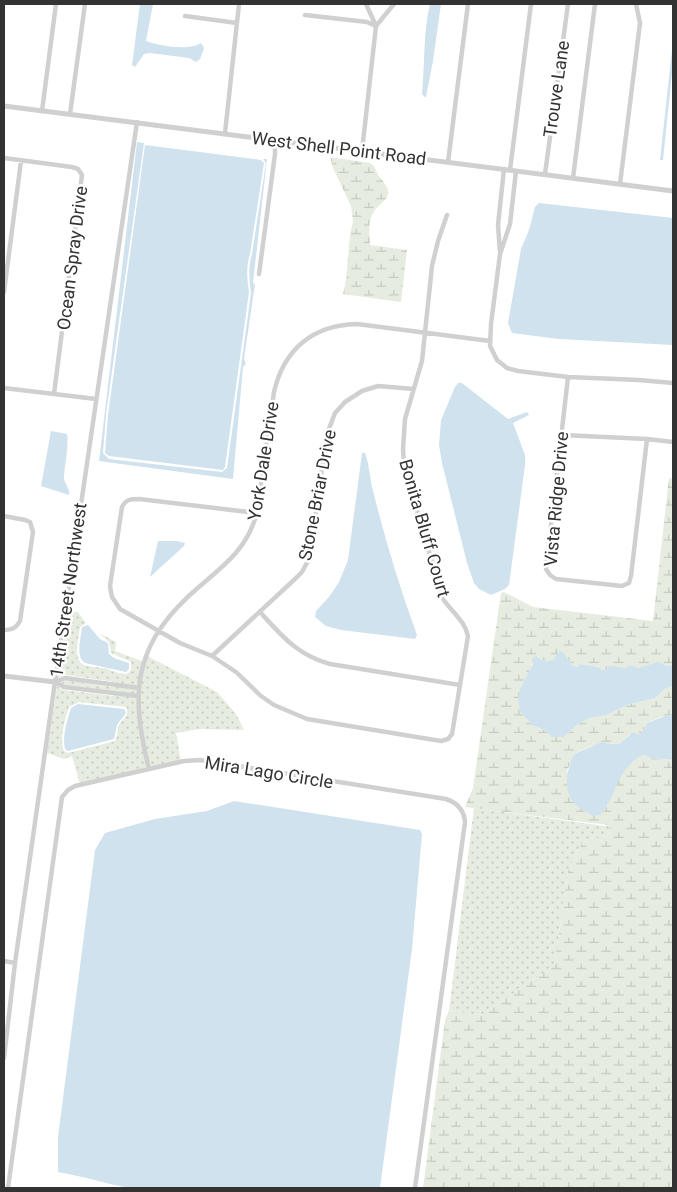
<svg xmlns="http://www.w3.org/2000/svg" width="677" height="1192" viewBox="0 0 677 1192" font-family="Roboto,sans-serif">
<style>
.grass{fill:url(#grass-dots);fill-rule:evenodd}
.wetland{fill:url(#wetland-marsh)}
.water{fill:#cfe2ee}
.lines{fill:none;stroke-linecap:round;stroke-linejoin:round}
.minor{stroke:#d0d0d0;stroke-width:4.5}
.tertiary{stroke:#d0d0d0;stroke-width:5}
.labels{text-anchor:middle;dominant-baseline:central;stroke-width:5;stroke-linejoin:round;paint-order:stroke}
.street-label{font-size:18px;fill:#333;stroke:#fff}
</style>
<defs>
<pattern id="grass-dots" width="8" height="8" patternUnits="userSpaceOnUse" patternTransform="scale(1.25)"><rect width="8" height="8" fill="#e6ecdf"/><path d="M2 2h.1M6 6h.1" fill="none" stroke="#c6cbc0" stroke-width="1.8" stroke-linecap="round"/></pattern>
<pattern id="wetland-marsh" width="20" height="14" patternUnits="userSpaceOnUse" patternTransform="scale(1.25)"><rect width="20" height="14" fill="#e6ecdf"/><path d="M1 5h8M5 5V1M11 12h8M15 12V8" fill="none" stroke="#c6cbc0"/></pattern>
</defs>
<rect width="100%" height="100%" fill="#fff"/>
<!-- grass -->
<path class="grass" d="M68 611 78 612 86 623 80 627C79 637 72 660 84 665 90 667 97 667 104 668 112 670 118 674 127 674L131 670V662L111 653 109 642 99 633 116 642 115 651 144 662 147 656 217 692 236 714 244 730 199 729 176 733 181 762 80 784 72 756 64 759 47 753 57 686 63 690 114 696V691L64 685 61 683 65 680 114 687 115 682 66 675 58 678ZM79 702 126 707C130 716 123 718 119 725 117 729 118 735 115 741L68 753 64 751C59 739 65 720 69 707Z
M474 808 604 826 608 825 611 830 609 835C600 838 591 837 583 841L568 871 554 966 481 1015 449 1011Z"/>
<!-- wetland -->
<path class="wetland" d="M330 157 370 163C377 167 376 174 381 179 400 200 376 200 371 218 368 226 370 236 370 245L407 250 401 302 343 294 346 280 350 235 353 221 351 206 333 168Z
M669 478 673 479V665L668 666 665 664 638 668 628 666 624 668 608 667 605 672 598 667 581 664 577 667 572 665 564 653 554 660 544 661 538 657 533 662 528 675 520 689V712L528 721 535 726 544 730 552 737H564L578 724 590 718 607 715 627 705 655 698 665 689 673 686V715C665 715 655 719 647 723 642 735 643 734 630 734L619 744C598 741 593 745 574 754L567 771 584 811 598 816C609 808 610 796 616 784 622 772 631 761 643 755L652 758 673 760V1188H423L445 1020 449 1011 481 1015 554 966 568 871 583 841C591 837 600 838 609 835L611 830 608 825 465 807 473 788 501 593 504 592 533 607 653 621Z"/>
<!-- water -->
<path class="water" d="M140 4H153L146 41C159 46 189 51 201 43L204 48 200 59 196 62 189 58 150 53 144 54 135 67 132 65Z
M430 4H441L433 61 426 97H425L422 94C425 64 423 33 430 4Z
M673 40V63L663 160H660Z
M137 142 144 143 106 414 103 453 109 459 222 472 227 468 251 293C249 279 248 267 252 254L266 163 263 159H267L253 283 255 284 244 359 246 364 243 367 233 479 99 461Z
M145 145 261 160 264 163 250 254C246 267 247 279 249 292L225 467 223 470 109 456 105 453 108 415Z
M539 203 673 218V345L559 339 512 333 508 323 521 249 529 230 535 207Z
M458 383H462L508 419 527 412 529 415 513 423 525 455V465L509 585 505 589 491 595 479 589 474 583 467 563 442 463 439 445 441 420 455 387Z
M51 431 67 434C69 448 65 462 64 476 63 483 70 487 69 495L41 486Z
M362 453H365C370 467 370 481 374 495 386 542 400 589 417 635L415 639 341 630 326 626 315 617 316 611 329 597 339 582 348 560Z
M158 541H177L185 543 184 546 150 577Z
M88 625 100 639 108 643 109 654 114 658 129 663V669L126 672 85 663C75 657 81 638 82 627Z
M560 651 564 653 572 665 577 667 581 664 598 667 604 671 609 666 624 668 628 666H633L638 668 659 662 668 666 673 665V686L665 689 655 698 627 705 607 715 590 718 578 724 564 737H552L544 730 532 725 520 712 518 698 520 689 533 664 532 659 536 656 544 661 554 660 558 652Z
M78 704 124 709 126 712C124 718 118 721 117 726 115 731 116 734 114 739L68 751 65 749C62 737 67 720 71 708Z
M668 715H673V760L652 758 643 755C615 770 618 795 600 815L596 816 595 818C590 813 584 811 578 807 562 793 566 770 574 754L604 741V743L619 744 633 732C642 738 644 730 647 723Z
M234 801 420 830 422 834 412 949 380 1188H130C106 1184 83 1176 58 1172V1137L95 850 105 833 155 819 207 811Z"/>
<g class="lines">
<!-- minor -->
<path class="minor" d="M366 4 376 26
M305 15 367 22 376 26
M185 16 237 23
M376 26 394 4
M42 111 56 4
M70 114 85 4
M225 133 239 4
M362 151 376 26
M4 158 72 167 78 169 82 175 54 394
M448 162 468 4
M510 170 531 4
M516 171 510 224 500 254 491 324 490 346 497 360 507 368 518 371 568 377 639 380 673 383
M545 174 568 4
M573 178 595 4
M620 184 640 23 636 4
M500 252 498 225 504 169
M259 274 275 154V140
M4 292 21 161
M568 377 546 569 550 575 556 579 622 586 629 583 631 576 647 439
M4 388 96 399
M562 435 647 439 673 442
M257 513 139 499C131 499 126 499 122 507L110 586 112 597 120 609 180 643 212 656 236 672 261 696 274 705 307 719 441 741 448 739 452 734 468 636C465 621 452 612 443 599L404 465 403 449 405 419 422 361 432 266 438 241 447 215
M4 516 25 520 30 522 33 532 20 621C16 628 12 630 4 630
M260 612C282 636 297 655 330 664L460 685
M212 656 295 579 302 572 309 559 327 434 335 413 345 402 362 391 378 386 414 389
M55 682 65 678 139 688
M55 682 64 687 138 696
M149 769C129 689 134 642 200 586 227 563 247 548 257 513L274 392C284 349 313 325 357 324L490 341
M4 961 15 963
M4 1058 15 963 55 682 137 122
M8 1188 62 797 68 790 75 786 184 761 200 760 446 799C458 803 464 810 465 822L415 1188"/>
<!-- tertiary -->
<path class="tertiary" d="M4 106 673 191
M4 676 55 682"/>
</g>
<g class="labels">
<!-- street labels -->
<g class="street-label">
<text transform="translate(556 89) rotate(-82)">Trouve Lane</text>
<text transform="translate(339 148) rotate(7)">West Shell Point Road</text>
<text transform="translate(72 258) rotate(-83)">Ocean Spray Drive</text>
<text transform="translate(263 461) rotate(-81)">York Dale Drive</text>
<text transform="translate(317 495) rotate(-79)">Stone Briar Drive</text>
<text transform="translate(556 499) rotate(-85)">Vista Ridge Drive</text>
<text transform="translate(425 528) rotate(74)">Bonita Bluff Court</text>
<text transform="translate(68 590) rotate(-82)">14th Street Northwest</text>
<text transform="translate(269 772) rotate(9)">Mira Lago Circle</text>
</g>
</g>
<!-- border -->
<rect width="677" height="1192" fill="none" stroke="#333333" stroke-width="10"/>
</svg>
